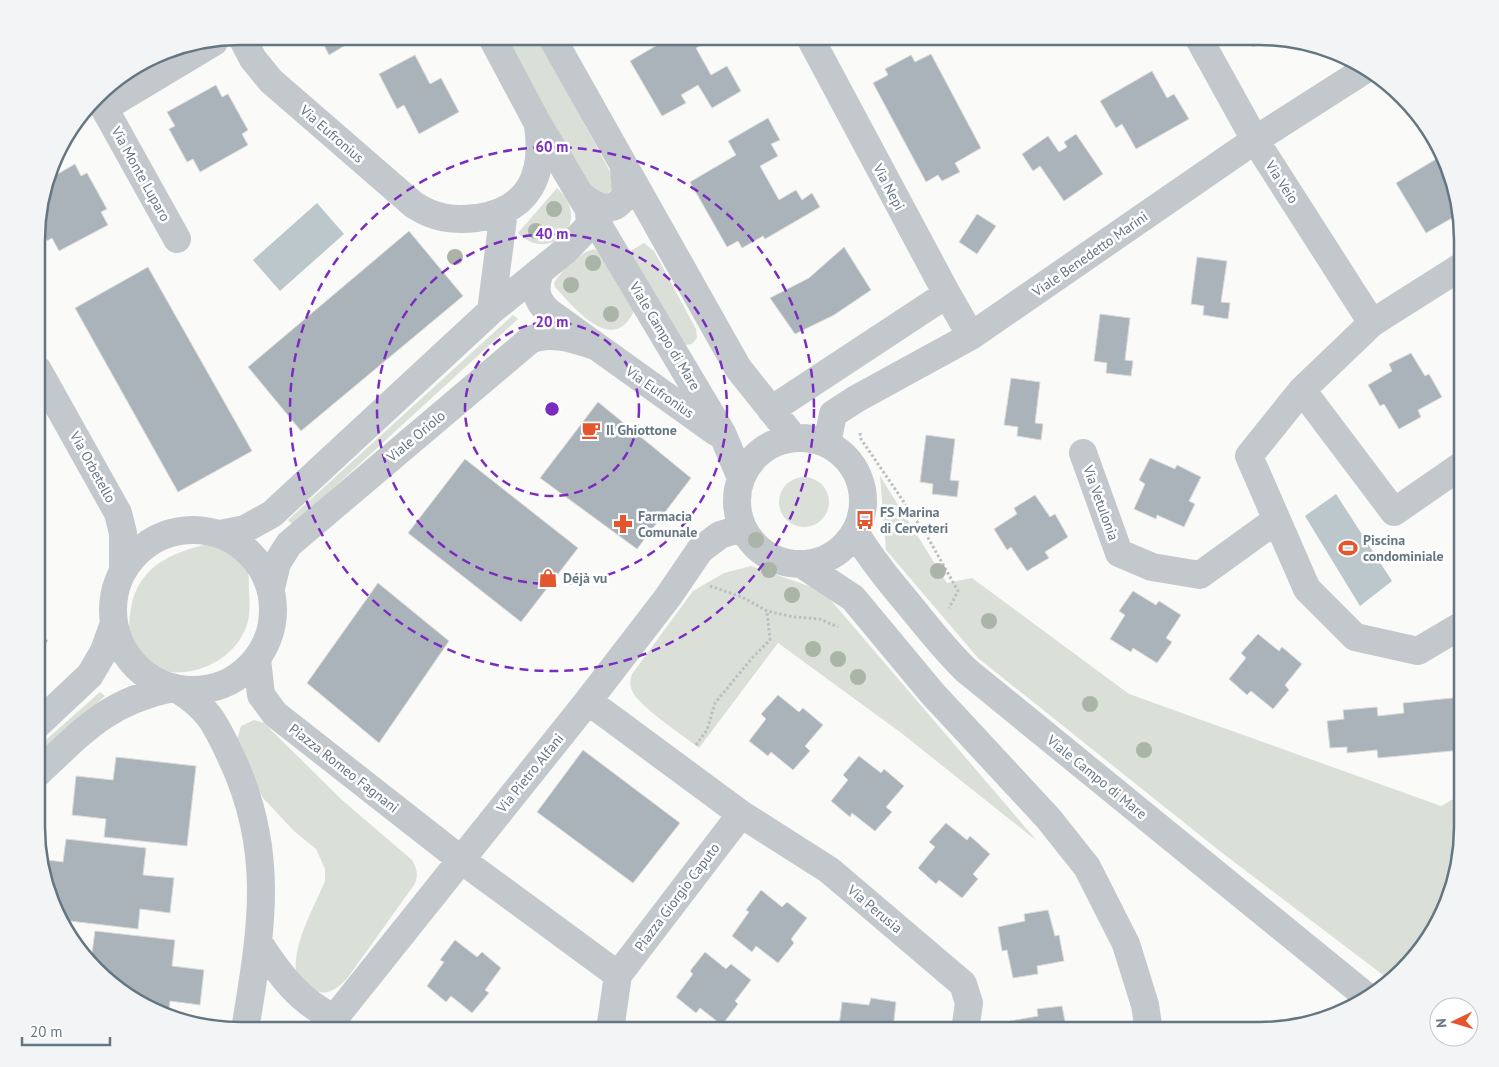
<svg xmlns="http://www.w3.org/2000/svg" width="1499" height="1067" viewBox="0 0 1499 1067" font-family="'PT Sans',sans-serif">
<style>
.green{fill:#dadfd7}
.water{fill:#bbc7cb}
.building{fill:#aab3b9;stroke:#dcdcda}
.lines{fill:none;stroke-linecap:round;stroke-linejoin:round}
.path{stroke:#bbbfc2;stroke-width:3;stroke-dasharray:2.5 2.5;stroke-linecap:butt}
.minor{stroke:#c3c8cc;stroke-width:28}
.tree{fill:#aab4a7}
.ring{fill:none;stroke:#7b2cbf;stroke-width:2.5;stroke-dasharray:9 6}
.labels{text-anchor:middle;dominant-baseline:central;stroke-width:5;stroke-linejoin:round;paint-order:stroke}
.street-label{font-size:14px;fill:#657683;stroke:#fff}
.poi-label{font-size:14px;font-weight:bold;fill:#657683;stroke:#fff;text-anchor:start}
.rim{fill:none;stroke:#657683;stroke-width:2.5}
.centre{fill:#7b2cbf;stroke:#fff;stroke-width:2.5}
.ring-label{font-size:15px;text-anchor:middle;font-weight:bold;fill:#7b2cbf;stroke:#fff;stroke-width:5;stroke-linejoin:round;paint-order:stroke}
</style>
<rect width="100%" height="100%" fill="#fafaf8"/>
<!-- green -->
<path class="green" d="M506 36H537L613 177 614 187 607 194 594 193 582 176Z
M557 188C594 221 550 265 518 233Z
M644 243 654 251 696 329 697 338 692 344 685 345 632 258V250Z
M594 249 598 251 635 309C614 357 576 310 555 287L554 283C561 271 580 252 594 249Z
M513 315 518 319 293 525 288 520Z
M880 476 947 583 972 578 1129 694 1441 806 1462 794V840L1447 904 1420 951 1387 978 1221 852 978 658 886 550Z
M779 502a25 25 0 1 1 50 0a25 25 0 1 1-50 0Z
M207 544H232C249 556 249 572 249 591 250 601 250 612 248 621 232 685 118 696 130 615 131 607 132 600 135 593 148 562 176 552 207 544Z
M751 566 823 591 1037 841 900 732 778 643 699 748C681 734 649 713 635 696 630 689 629 683 632 674L693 591 724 573Z
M100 692 105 696 38 756V747Z
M254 720 264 723 342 800 412 860C417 869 419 875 414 885L346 980C322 1002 317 992 296 974 293 942 313 910 325 881V869L316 849 294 831 263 798 247 767 237 740 241 726Z"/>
<!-- water -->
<path class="water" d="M317 203 344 234 280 291 253 260Z
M1336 494 1392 581 1360 606 1305 516Z"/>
<!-- building -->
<path class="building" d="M325 36H343L340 38 344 46 329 55 322 41 326 39Z
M655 36H712L713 38 696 48 711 75 727 66 741 91 712 108 698 85 681 95 686 103 662 116 630 61 659 44Z
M1247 37H1272L1253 47Z
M931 54 981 148 955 163 960 172 942 181 938 175 926 182 873 83 888 75 885 69 911 55 915 62Z
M415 55 430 84 441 78 459 112 419 134 404 105 397 109 379 74Z
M1152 71 1167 98 1174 94 1189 119 1136 149 1122 124 1116 128 1100 101Z
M216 85 222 97 228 94 248 130 242 134 248 145 200 172 193 159 187 162 169 129 175 126 167 112Z
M768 118 780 140 771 144 778 156 760 166 779 200 796 190 802 200 812 193 820 207 765 239 763 236 742 248 738 241 727 247 690 182 736 155 728 141Z
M1076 134 1103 174 1064 201 1040 166 1033 171 1022 154 1048 136 1059 152 1067 147 1064 142Z
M1443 155 1459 214 1426 233 1396 183Z
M75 164 81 176 87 173 107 209 101 212 108 225 59 251 52 238 47 241 38 225V214L49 179Z
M977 214 996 226 977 254 959 242Z
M409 231 463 296 301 431 248 367Z
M844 247 871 290 834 315 795 334 770 298 809 278Z
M1197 257 1227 261 1221 302 1230 303 1228 319 1203 315 1204 306 1191 304Z
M148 267 252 451 178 492 75 308Z
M1100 314 1130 318 1125 360 1133 361 1131 376 1106 373 1107 363 1094 361Z
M1411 353 1425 376 1429 374 1442 397 1418 410 1421 417 1399 429 1384 404 1380 406 1368 385 1392 371 1389 364Z
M1011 378 1040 382 1035 423 1043 424 1041 440 1017 436 1018 427 1004 425Z
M598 402 691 478 637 549 540 478Z
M926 435 955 439 950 480 959 481 957 497 932 494 933 484 920 482Z
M1150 458 1175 469 1177 465 1201 477 1189 501 1195 504 1184 527 1157 515 1156 519 1134 509 1145 484 1139 480Z
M465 459 578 548 521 622 408 533Z
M1035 495 1050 517 1055 514 1068 537 1045 552 1049 558 1027 571 1011 547 1007 550 994 529 1017 514 1014 508Z
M1462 509V530L1453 514Z
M378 583 449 641 379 743 307 683Z
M1133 591 1156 605 1159 601 1181 615 1166 638 1172 642 1157 663 1133 648 1131 652 1110 639 1125 615 1119 611Z
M38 629 48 641 38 650Z
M1258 634 1279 651 1282 647 1302 664 1285 685 1289 690 1273 709 1251 691 1247 695 1229 679 1246 658 1241 653Z
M778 695 799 712 803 708 823 725 805 746 810 751 793 770 771 752 768 756 749 741 766 719 761 714Z
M1462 697V750L1378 758 1377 750 1347 753V747L1330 748 1327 721 1344 719 1343 710 1377 707 1378 716 1404 713 1403 703Z
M583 750 680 823 633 883 537 812Z
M859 756 881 773 884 769 904 786 886 807 892 812 875 831 852 813 850 817 831 801 848 780 843 775Z
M116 757 196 766 187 846 104 837 106 819 72 815 76 776 113 780Z
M946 823 967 840 970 836 990 854 973 874 978 879 962 898 939 880 936 884 918 868 935 847 929 842Z
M66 839 146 848 143 875 174 878 170 913 140 909 138 929 61 920 40 859 63 862Z
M761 890 782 907 787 902 807 918 791 939 794 943 778 963 756 946 752 952 732 936 749 912 746 910Z
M1048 910 1055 936 1059 935 1064 961 1037 966 1038 974 1013 978 1007 950 1002 951 998 927 1025 921 1024 914Z
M95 931 175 940 172 966 204 970 200 1005 170 1001 168 1016 116 988 84 952 92 953Z
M455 940 477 957 482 952 501 968 485 990 489 993 472 1013 451 996 446 1002 427 986 444 962 440 960Z
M705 952 726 969 731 964 751 980 735 1001 738 1004 722 1025 700 1008 696 1013 676 997 693 974 690 971Z
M871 998 896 1002 893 1029 897 1031H843V1027L839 1026 842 1002 869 1005Z
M1062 1006 1067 1031H1012L1010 1021 1038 1016 1037 1009Z"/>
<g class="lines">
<!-- path -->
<path class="path" d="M860 433 861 439 927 536 958 591 949 608
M710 586 742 597 767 611 794 617 820 619 838 627
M696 745 707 730 715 703 753 657 770 640 767 611"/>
<!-- minor -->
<path class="minor" d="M241 36 253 59 271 81 414 205C434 218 453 221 477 218 530 210 545 175 538 125
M491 36 538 124 722 433 741 478
M551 36 738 368 793 437
M809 36 947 294 971 336
M1198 37 1255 140 1372 323
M98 97 177 239
M104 108 214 42
M583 197C599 209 615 215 626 193L624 168
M1462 266 1372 323 1302 390 1249 456 1307 589 1355 637 1418 651 1462 625
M540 271C534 289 535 300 550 313L716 432
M491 311 504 211
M38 370 118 513 123 533V571
M1302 390 1394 512 1462 465
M771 410 947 294
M737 501a63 63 0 1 1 126 0a63 63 0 1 1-126 0Z
M827 443 833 414 856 399 971 336 1255 140 1366 69
M1083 453 1119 553 1152 567 1200 575 1276 520
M113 610a80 80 0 1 1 160 0a80 80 0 1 1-160 0Z
M855 532C871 559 891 583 911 607 929 629 946 651 967 671L1366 996
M220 534 245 529 272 514 491 311 565 251 590 225 589 211 583 197
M803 565 853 598 932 693 1048 818 1087 867 1126 944 1145 1005 1149 1031
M271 588 277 563 289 544 530 340C550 331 574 339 595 346
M257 659 261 695 275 714 460 859 618 975
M177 689C210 709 216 725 232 759 276 853 261 932 245 1030
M588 701 741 814 618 975 610 1030
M38 724 90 675 104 651 114 623
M38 773C84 730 107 702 172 688
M741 814 829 870 963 984 969 1003 965 1031
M259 943C279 974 300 1002 334 1018
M325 1030 588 701 668 597 700 550 720 535 742 528"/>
</g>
<!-- trees -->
<g class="tree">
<circle cx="554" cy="209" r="8"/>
<circle cx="536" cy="231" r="8"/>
<circle cx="455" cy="257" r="8"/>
<circle cx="593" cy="263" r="8"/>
<circle cx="571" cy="285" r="8"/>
<circle cx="611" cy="314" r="8"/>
<circle cx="756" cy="540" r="8"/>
<circle cx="769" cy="570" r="8"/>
<circle cx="938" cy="571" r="8"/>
<circle cx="792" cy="595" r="8"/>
<circle cx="989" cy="621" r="8"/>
<circle cx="813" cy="649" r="8"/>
<circle cx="838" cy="659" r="8"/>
<circle cx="858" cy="677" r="8"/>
<circle cx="1090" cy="704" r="8"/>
<circle cx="1144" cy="750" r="8"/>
</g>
<!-- distance rings -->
<g class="ring">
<circle cx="552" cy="409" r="87"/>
<circle cx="552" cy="409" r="175"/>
<circle cx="552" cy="409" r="262"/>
</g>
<!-- icons -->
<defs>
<g id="cafe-bare" transform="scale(1.5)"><path d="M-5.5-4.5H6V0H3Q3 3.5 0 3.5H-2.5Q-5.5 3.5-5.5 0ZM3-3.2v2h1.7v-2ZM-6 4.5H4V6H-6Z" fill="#e4572e" stroke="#fff" stroke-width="2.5" paint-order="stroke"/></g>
<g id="bus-bare" transform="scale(1.5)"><path d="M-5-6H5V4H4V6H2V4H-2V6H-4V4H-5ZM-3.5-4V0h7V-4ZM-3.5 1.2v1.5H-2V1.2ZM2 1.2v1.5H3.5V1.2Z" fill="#e4572e" stroke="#fff" stroke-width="2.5" paint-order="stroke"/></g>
<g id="pharmacy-bare" transform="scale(1.5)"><path d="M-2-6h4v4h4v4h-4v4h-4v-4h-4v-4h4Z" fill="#e4572e" stroke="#fff" stroke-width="2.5" paint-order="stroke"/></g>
<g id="stadium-bare" transform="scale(1.5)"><path d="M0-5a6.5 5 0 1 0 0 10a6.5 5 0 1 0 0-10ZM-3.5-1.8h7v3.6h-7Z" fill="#e4572e" stroke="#fff" stroke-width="2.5" paint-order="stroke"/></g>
<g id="shop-bare" transform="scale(1.5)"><path d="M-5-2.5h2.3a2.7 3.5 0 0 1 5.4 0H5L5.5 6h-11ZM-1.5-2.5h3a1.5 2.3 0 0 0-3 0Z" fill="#e4572e" stroke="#fff" stroke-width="2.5" paint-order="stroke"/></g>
</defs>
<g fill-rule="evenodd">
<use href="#cafe-bare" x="591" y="430"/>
<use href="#bus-bare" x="865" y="520"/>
<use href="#pharmacy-bare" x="623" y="524"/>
<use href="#stadium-bare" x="1348" y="548"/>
<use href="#shop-bare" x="548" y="578"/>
</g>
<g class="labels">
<!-- street labels -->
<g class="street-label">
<text transform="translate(332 134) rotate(41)">Via Eufronius</text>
<text transform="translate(141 174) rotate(61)">Via Monte Luparo</text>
<text transform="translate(1282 182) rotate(57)">Via Veio</text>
<text transform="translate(889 187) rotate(62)">Via Nepi</text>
<text transform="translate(1090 254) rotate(-35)">Viale Benedetto Marini</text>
<text transform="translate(665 336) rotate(59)">Viale Campo di Mare</text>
<text transform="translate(660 392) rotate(35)">Via Eufronius</text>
<text transform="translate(416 436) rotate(-40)">Viale Oriolo</text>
<text transform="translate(93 467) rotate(61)">Via Orbetello</text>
<text transform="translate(1101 503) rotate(70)">Via Vetulonia</text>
<text transform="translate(344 768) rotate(38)">Piazza Romeo Fagnani</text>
<text transform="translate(530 773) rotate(-51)">Via Pietro Alfani</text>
<text transform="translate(1097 777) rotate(39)">Viale Campo di Mare</text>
<text transform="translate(677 897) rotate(-53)">Piazza Giorgio Caputo</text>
<text transform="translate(875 909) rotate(40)">Via Perusia</text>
</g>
<!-- poi labels -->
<g class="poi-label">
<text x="606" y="430">Il Ghiottone</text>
<text x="880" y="512">FS Marina<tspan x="880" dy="16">di Cerveteri</tspan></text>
<text x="638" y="516">Farmacia<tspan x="638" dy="16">Comunale</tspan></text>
<text x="1363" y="540">Piscina<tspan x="1363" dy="16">condominiale</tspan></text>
<text x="563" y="578">Déjà vu</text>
</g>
</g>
<!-- crop -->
<path d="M0 0H1499V1067H0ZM240 45H1259A195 195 0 0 1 1454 240V827A195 195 0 0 1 1259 1022H240A195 195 0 0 1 45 827V240A195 195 0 0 1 240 45Z" fill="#f3f4f5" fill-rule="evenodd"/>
<path class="rim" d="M240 45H1259A195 195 0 0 1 1454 240V827A195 195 0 0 1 1259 1022H240A195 195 0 0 1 45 827V240A195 195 0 0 1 240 45Z"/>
<circle cx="552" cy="409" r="8" class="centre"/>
<g class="ring-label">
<text x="552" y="152">60 m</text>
<text x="552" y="239">40 m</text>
<text x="552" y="327">20 m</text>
</g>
<!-- north arrow -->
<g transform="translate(1454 1022) rotate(265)"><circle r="24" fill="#ffffff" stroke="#c1c8cd"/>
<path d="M0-4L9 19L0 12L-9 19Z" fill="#e4572e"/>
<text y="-8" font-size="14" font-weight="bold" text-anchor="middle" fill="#657683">N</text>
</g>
<!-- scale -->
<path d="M22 1037v8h88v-8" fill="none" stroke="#657683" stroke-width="2.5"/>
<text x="30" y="1037" font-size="15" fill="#657683" stroke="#ffffff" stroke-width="4" paint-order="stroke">20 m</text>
</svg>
